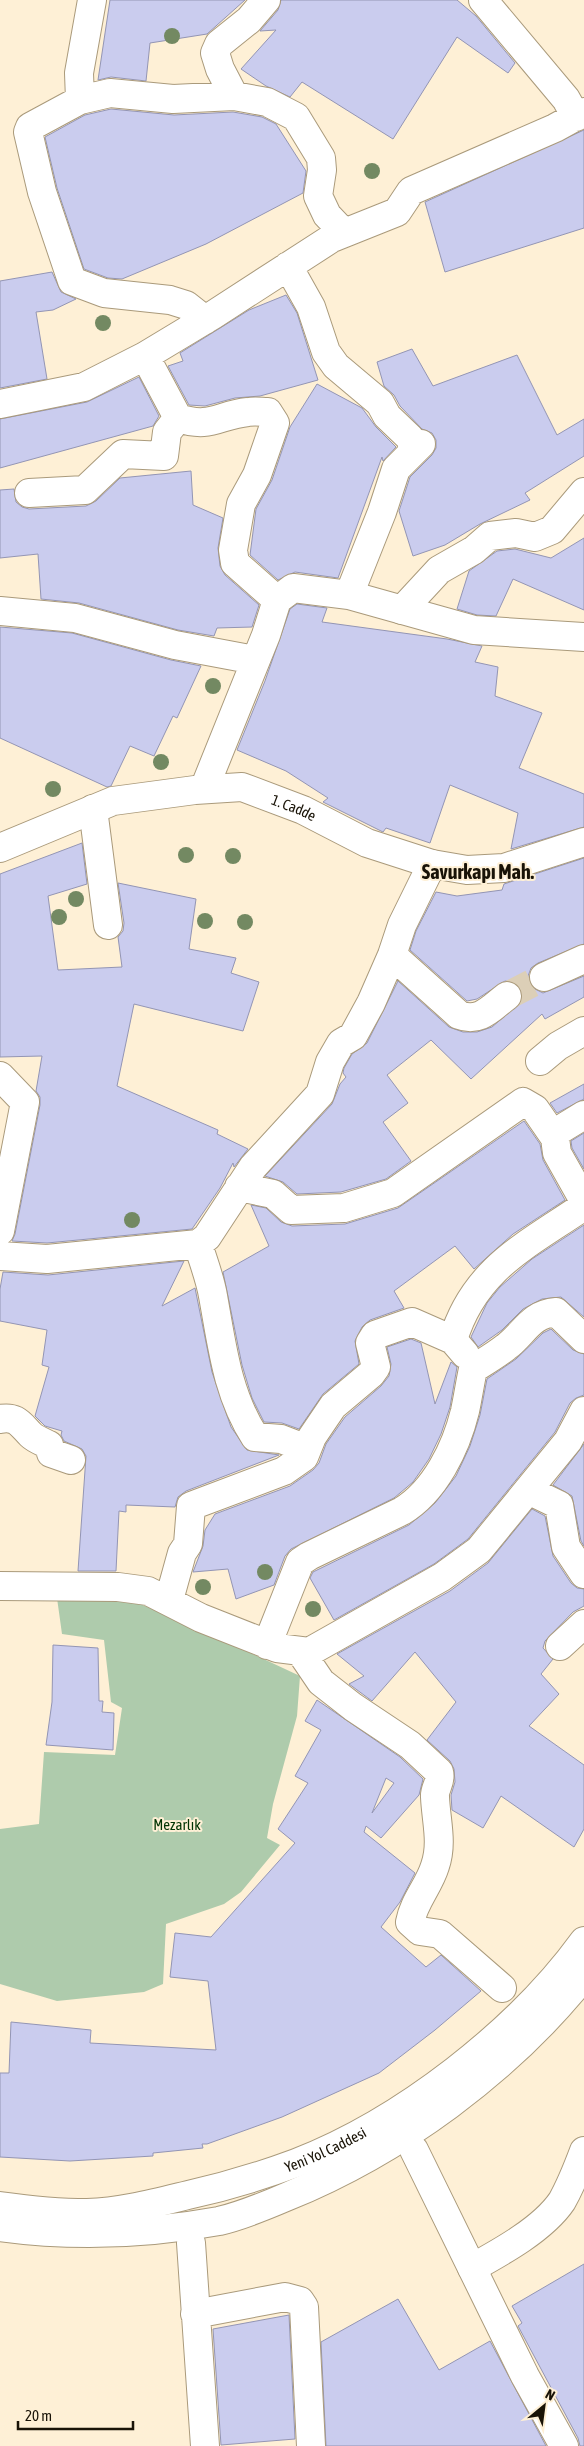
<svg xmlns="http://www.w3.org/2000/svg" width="584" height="2446" viewBox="0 0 584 2446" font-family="'Asap Condensed',sans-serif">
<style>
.green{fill:#aecbac}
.building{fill:#caccee;stroke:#9395b4;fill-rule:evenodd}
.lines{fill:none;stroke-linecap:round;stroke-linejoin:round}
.pedestrian-tunnel{stroke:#dccfb7;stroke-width:28;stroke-dasharray:28 14;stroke-linecap:butt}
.pedestrian-casing{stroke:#aa9a7b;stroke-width:30}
.minor-casing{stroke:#aa9a7b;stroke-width:30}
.secondary-casing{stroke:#aa9a7b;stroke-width:30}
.pedestrian{stroke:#fff;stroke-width:28}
.minor{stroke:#fff;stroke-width:28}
.secondary{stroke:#fff;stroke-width:28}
.tree{fill:#738962}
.labels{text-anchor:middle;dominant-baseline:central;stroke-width:4;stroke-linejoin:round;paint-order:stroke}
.street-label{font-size:15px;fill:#191307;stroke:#fef0d6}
.park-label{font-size:15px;fill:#013403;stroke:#fef0d6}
.district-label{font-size:20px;font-weight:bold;fill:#191307;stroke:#fef0d6}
</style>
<rect width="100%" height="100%" fill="#fef0d6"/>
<!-- green -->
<path class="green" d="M57 1598 138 1603 206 1632 300 1676 297 1716 273 1804 267 1838 280 1845 241 1892 224 1904 166 1924 163 1984 144 1992 57 2001 0 1984V1829L39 1824 44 1752 115 1755 122 1708 111 1702 104 1640 62 1634Z"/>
<!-- building -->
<path class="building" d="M110 0H245L207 34 150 43 146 81 111 77 98 80Z
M281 0H457L476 16 515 63 508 73 457 37 393 139 302 82 290 97 266 86 241 69 276 30 260 31 278 10Z
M111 109 174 115 233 112 262 117 276 124 306 171 303 193 206 244 122 279 108 278 84 269 57 188 45 137 85 115Z
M584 130V228L445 272 425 202Z
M52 272 61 292 76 299 53 310 36 312 47 379 0 388V281Z
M286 295 297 313 318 380 260 396 235 398 205 406 189 405 168 366 183 361 180 353 249 310Z
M412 349 433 386 517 355 557 435 584 419V456L525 493 530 500 480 524 445 545 413 556 399 511 410 477 432 455 436 448V440L432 433 422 429 400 406 394 395 384 386 377 362Z
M139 377 159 416 153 426 0 468V419L87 402Z
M317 384 362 408 376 427 396 447 383 461 382 457 338 578 295 572 278 580 250 555 256 509 272 480 290 427Z
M191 471 193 505 223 518 218 548 220 566 225 575 259 605 252 627 217 628 214 636 178 630 79 603 41 599 38 554 0 558V490L14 489 16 502 22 507 29 509 86 506 96 501 120 478Z
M584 538V610L513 579 496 616 477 615 457 609 469 571 497 551 515 549 551 558Z
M297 604 327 608 322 622 447 639 482 646 475 662 498 667 495 696 542 713 519 768 584 794V827L511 849 518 813 450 785 430 843 386 828 383 832 323 802 328 798 286 771 237 750 265 681 290 609Z
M0 627 72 633 171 660 201 666 177 718 173 716 154 756 130 746 111 786 107 787 0 738Z
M82 843 87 884 48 896 58 970 122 967 118 937 123 931 124 923 118 883 196 899 189 949 236 958 231 973 259 982 243 1031 134 1004 117 1086 218 1130 217 1134 248 1149 234 1167 233 1163 220 1188 192 1229 47 1243 12 1241 15 1234 40 1105V1097L36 1091 42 1056 0 1057V874Z
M584 858V944L538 963 531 968 528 976 530 983 535 989 543 993 584 976V997L545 1019 542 1014 471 1079 431 1040 387 1075 408 1103 383 1122 411 1161 386 1179 341 1192 297 1194 283 1182 265 1176 332 1104 340 1084 346 1077 343 1073 344 1068 352 1054 367 1043 398 981 449 1027 463 1032H477L492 1027 521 1002 522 994 520 987 513 982 505 981 477 999 467 1001 410 950 416 931 436 892 457 896 502 890 504 884Z
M584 1084V1099L557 1113 550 1103Z
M524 1121 540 1144 543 1160 565 1200 513 1234 474 1269 455 1246 394 1291 404 1308 370 1320 362 1327 355 1341 359 1364 323 1394 299 1429 282 1423 264 1422 252 1398 242 1365 223 1272 269 1246 251 1205 266 1208 281 1222 292 1226 345 1224 398 1208Z
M584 1133V1169L572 1148 571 1141Z
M584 1225V1317L561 1297 542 1299 523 1309 502 1330 478 1347 471 1337 487 1303 500 1287 532 1259Z
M184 1261 162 1306 195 1288 212 1372 231 1427 247 1450 279 1455 186 1491 178 1497 175 1507 126 1505V1512L119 1511 116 1571H78L86 1456 82 1449 64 1441 61 1435 62 1431 45 1426 35 1416 49 1367 42 1365 47 1330 0 1321V1289L3 1272 48 1275Z
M551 1329 573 1350 584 1354V1395L576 1398 570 1403 555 1432 468 1539 434 1564 334 1620 310 1578 313 1572 409 1525 435 1503 456 1476 470 1446 480 1415 487 1379 516 1359 543 1333Z
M411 1339 421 1343 435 1404 451 1362 457 1367 450 1407 441 1434 429 1459 413 1482 394 1498 291 1549 285 1556 274 1585 236 1599 228 1569 193 1572 203 1546 205 1530 215 1514 290 1486 313 1470 319 1463 326 1444 345 1417 381 1386 389 1376 391 1364 387 1347Z
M584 1444V1546L581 1541 572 1496 553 1485Z
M532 1509 545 1516 553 1556 571 1583 577 1588 584 1589V1606L573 1612 545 1641 543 1648 553 1659 541 1674 559 1694 529 1726 584 1765V1829L574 1847 501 1796 483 1828 452 1810 451 1795 455 1782 454 1769 450 1761 427 1740 456 1702 415 1652 372 1701 349 1684 364 1676 337 1654 450 1591 488 1563Z
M53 1645 98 1648 99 1701H103L102 1712 114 1713 113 1750 46 1745 52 1702Z
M317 1700 400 1757 423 1779 419 1795 381 1838 366 1826 364 1832 415 1873 400 1902 381 1927 426 1967 441 1955 481 1991 435 2030 379 2073 282 2117 207 2144H202L203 2148 153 2153V2156L70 2161 0 2157V2073H9L11 2022 91 2030 90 2043 216 2050 208 1981 170 1977 175 1933 211 1937 295 1843 278 1829 308 1783 295 1776 321 1730 305 1721ZM386 1778 394 1783 372 1813Z
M584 2264V2446H580L578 2438 518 2326 522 2323 512 2306Z
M398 2299 439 2370 490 2341 546 2446H326L321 2342Z
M289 2315 295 2439 221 2445 213 2329Z"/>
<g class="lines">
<!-- pedestrian-tunnel -->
<path class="pedestrian-tunnel" d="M507 996 544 977"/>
<!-- pedestrian casing -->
<g class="pedestrian-casing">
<path id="pedestrian" d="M483 0 566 99 576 117
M234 96 220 69 215 53 219 44 249 20 266 0
M80 100 79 73 92 0
M288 266 311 307 326 352 336 366 380 403 387 416 410 438 414 450
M205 320 186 305 170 300 104 293 72 281 42 192 28 132 30 127 80 100 110 93 173 99 234 96 267 102 296 117 321 158 322 170 318 196 327 215 344 233
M145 356 178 418C211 429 218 415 248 412 255 411 262 412 268 412L275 423 257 475 241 504 233 550 235 563 277 600
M0 404 84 387 145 356 213 315 332 238 397 212 411 191 555 128 584 112
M29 493 85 490 123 454 164 456 167 432 178 418
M402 610 439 570 474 550 490 536 516 533 535 537 552 530 584 492
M93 809 108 925
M392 955 459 1015C480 1023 491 1008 507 996
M544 977 584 959
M540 1061 558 1046 584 1031
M0 1076 25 1102 0 1231
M553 1134 584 1115
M239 1187 273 1194 291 1210 344 1208 393 1193 523 1102 535 1109 555 1138 557 1153 584 1201
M198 1244C203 1261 210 1278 213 1296 222 1345 227 1394 255 1437L281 1439 307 1449
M0 1256 47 1259 198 1244 207 1237 253 1167 320 1094 330 1062 341 1043 353 1036 371 1003 392 955 402 925 432 864
M465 1354 453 1340C474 1269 527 1245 584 1206
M0 1419C17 1416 20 1424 31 1435 35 1439 43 1442 49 1445L51 1453 71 1460
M528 1490 559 1505 566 1547 584 1574
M0 1586 118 1587 148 1591 201 1618 277 1648 309 1652 442 1577 479 1550 568 1441 584 1411
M169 1600 182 1553 188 1544 191 1506 284 1471 304 1457 312 1437 333 1406 371 1374 376 1367 370 1343 375 1335 412 1322 453 1340
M267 1645 300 1562 309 1556 402 1511C435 1491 456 1448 465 1411 468 1397 470 1383 473 1369 484 1362 496 1355 506 1347 524 1334 530 1314 556 1312L584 1339
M560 1646 584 1624
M300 1651 321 1682 353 1707 410 1745 439 1772C442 1782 434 1788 435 1797 436 1821 443 1843 435 1866 429 1886 414 1901 410 1922L420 1931 440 1934 502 1988
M191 2243 205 2446
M472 2268C501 2252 543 2229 562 2201 571 2185 578 2167 584 2151
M195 2314 285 2297 300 2301 304 2307 311 2446"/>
</g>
<!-- minor casing -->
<g class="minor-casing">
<path id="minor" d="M349 595 382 512 396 469 421 444
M0 611 75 618 175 645 255 660
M204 789 266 635 277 600 293 588 349 595 474 630 584 637
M414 2150 525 2376 564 2446"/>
</g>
<!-- secondary casing -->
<g class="secondary-casing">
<g id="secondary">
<path id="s1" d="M0 848 113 801 195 790 242 787 303 810 367 843 432 864 467 870 504 868 584 842"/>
<path id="s2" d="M0 2206C29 2210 58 2213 87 2213 121 2212 155 2203 188 2195 224 2187 261 2176 296 2163 402 2122 518 2032 584 1941"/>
<path d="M0 2227C72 2237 148 2234 219 2221 241 2216 265 2206 286 2197 399 2151 508 2071 584 1976"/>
</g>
</g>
<!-- pedestrian -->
<use href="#pedestrian" class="pedestrian"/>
<!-- minor -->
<use href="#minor" class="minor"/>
<!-- secondary -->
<use href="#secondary" class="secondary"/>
</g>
<!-- trees -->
<g class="tree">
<circle cx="172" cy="36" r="8"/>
<circle cx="372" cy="171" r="8"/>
<circle cx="103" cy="323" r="8"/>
<circle cx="213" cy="686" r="8"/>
<circle cx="161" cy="762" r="8"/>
<circle cx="53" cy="789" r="8"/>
<circle cx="186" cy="855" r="8"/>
<circle cx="233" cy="856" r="8"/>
<circle cx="76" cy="899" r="8"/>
<circle cx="59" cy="917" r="8"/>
<circle cx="205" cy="921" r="8"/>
<circle cx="245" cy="922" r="8"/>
<circle cx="132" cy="1220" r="8"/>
<circle cx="265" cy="1572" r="8"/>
<circle cx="203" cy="1587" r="8"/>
<circle cx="313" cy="1609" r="8"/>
</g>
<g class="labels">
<!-- street labels -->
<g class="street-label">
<text stroke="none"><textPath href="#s1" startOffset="308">1. Cadde</textPath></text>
<text stroke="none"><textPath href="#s2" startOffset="335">Yeni Yol Caddesi</textPath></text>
</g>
<!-- park labels -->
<g class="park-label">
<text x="177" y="1824">Mezarlık</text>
</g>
<!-- district labels -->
<g class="district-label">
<text x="478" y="871">Savurkapı Mah.</text>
</g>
</g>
<!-- north arrow -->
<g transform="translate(544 2406) rotate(29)" stroke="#fef0d6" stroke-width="4" paint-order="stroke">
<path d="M0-4L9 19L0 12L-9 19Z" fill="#191307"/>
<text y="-8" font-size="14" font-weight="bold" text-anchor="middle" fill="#191307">N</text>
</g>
<!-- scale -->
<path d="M18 2421v8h115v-8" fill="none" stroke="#191307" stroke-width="2.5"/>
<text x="25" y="2421" font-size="15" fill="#191307" stroke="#fef0d6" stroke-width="4" paint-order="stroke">20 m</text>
</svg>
